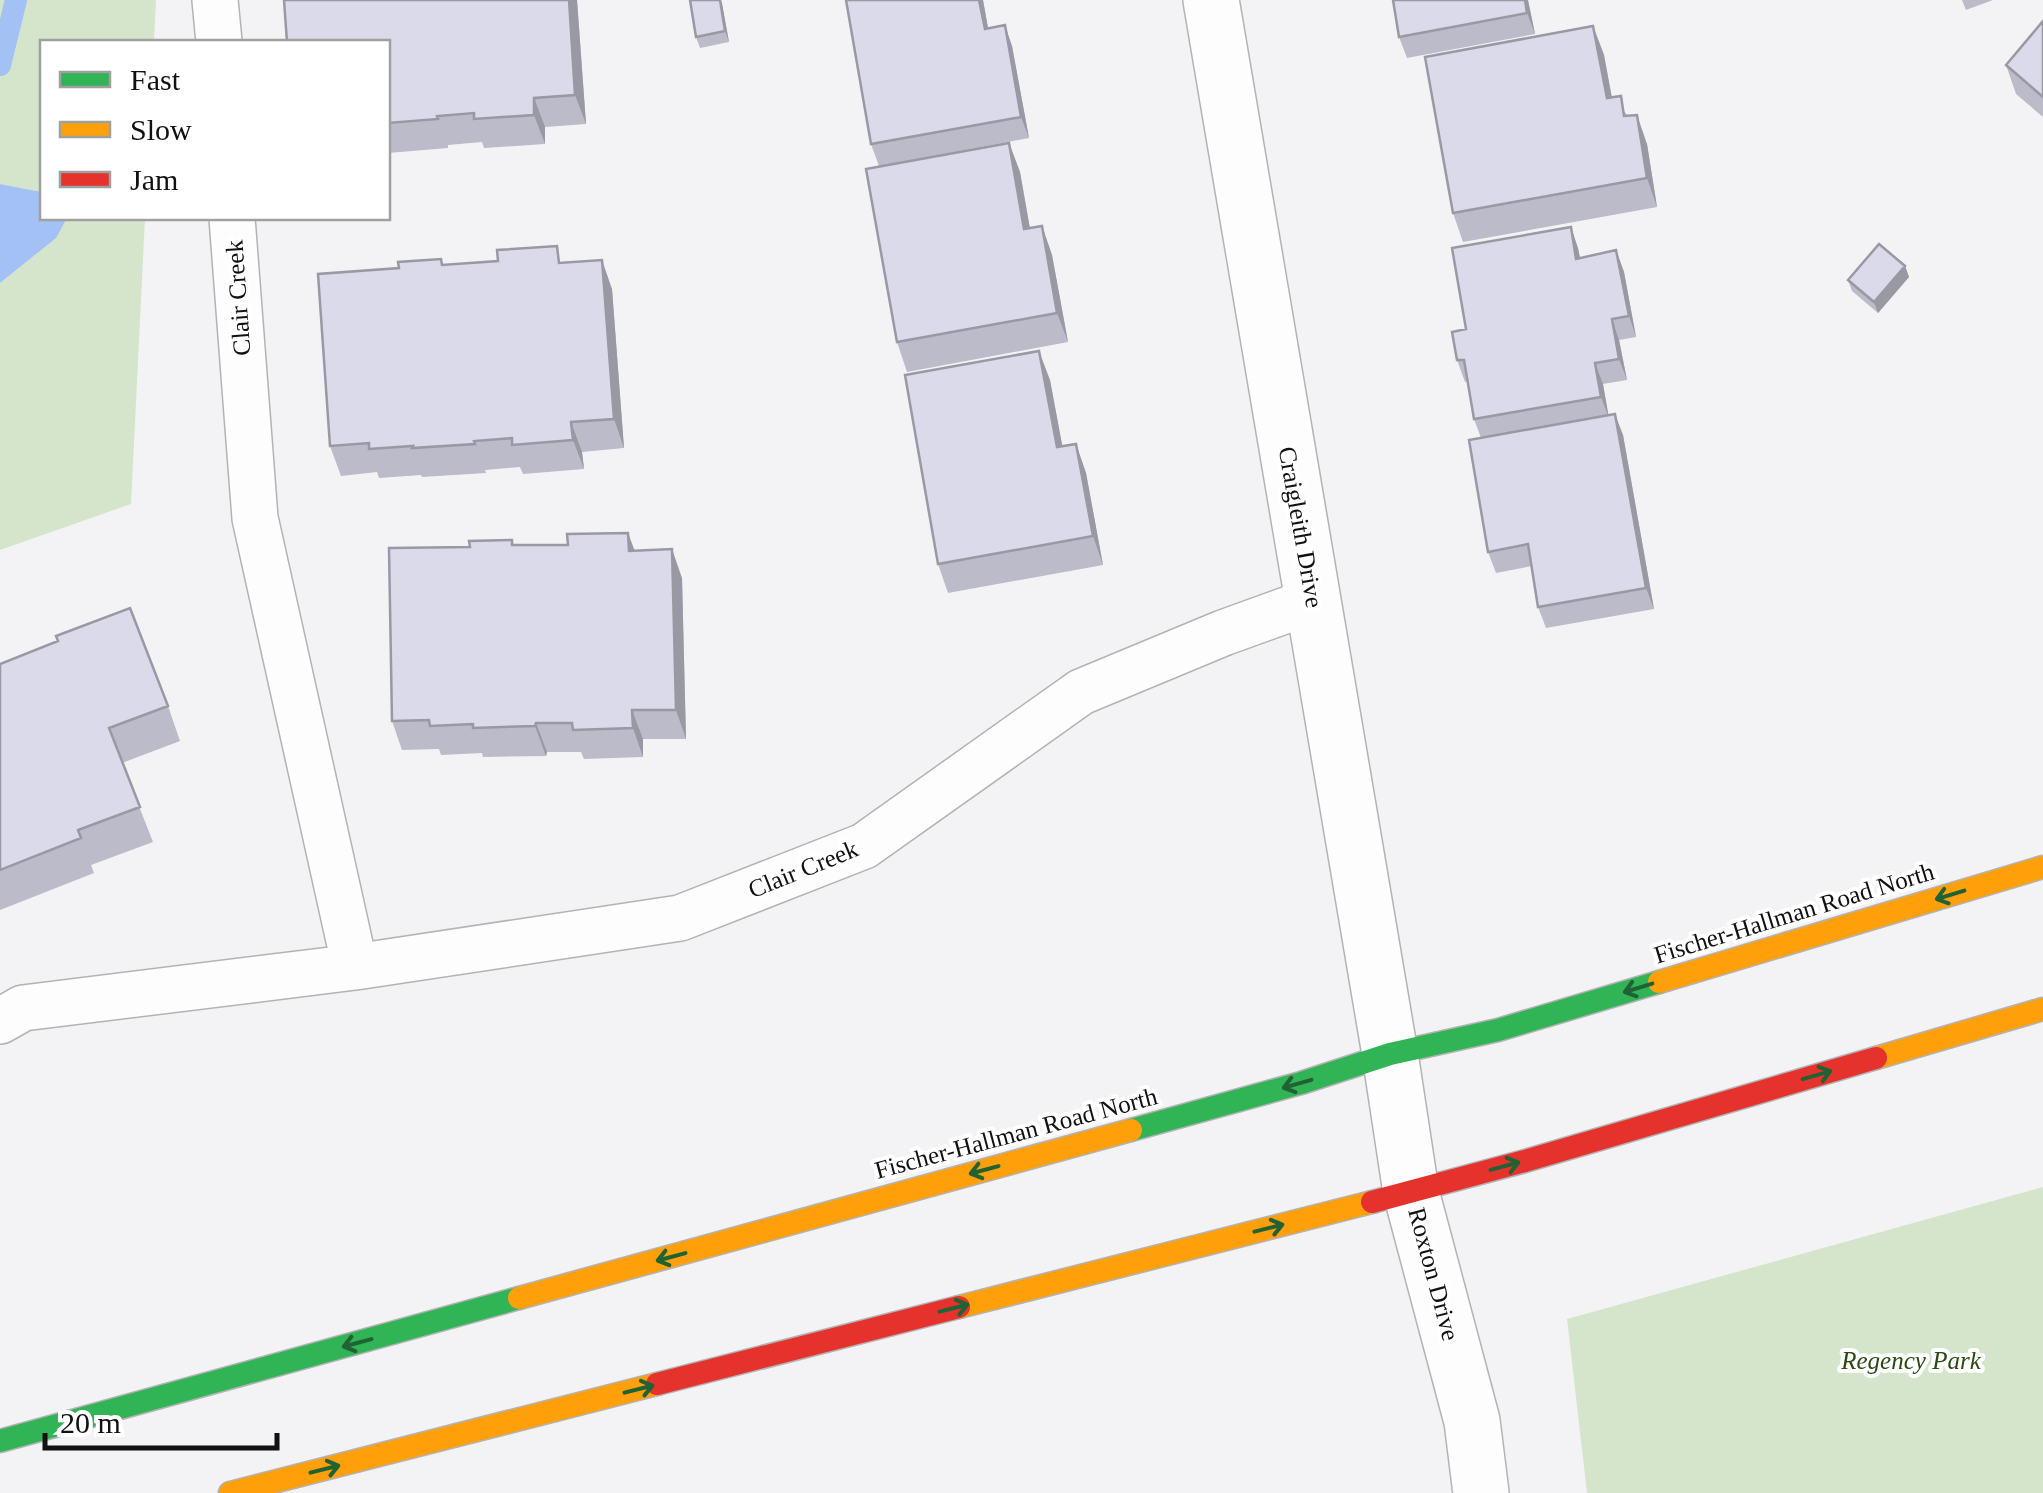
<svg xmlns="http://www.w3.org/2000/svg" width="2043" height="1493" viewBox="0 0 2043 1493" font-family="'Times New Roman',serif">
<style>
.green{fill:#d4e5cb}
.water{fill:#a3c1f4}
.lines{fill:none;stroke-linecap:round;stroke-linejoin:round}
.stream{stroke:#a3c1f4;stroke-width:22}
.lane-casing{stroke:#b3b3b5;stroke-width:48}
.street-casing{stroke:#b3b3b5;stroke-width:58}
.fast-casing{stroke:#b3b3b5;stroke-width:25}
.slow-casing{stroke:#b3b3b5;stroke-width:25}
.jam-casing{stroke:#b3b3b5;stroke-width:25}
.lane{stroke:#fdfdfe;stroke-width:45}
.street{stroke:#fdfdfe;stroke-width:55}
.fast{stroke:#30b455;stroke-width:22}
.slow{stroke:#ff9f0a;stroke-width:22}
.jam{stroke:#e5322d;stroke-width:22}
.wall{fill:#bbbbc9}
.shaded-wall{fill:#9999a4}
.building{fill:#dadaea;stroke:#9999a4;stroke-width:2.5}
.oneway{stroke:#206234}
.labels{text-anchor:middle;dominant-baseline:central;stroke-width:8;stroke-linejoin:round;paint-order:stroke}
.street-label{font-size:25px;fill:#111113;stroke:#fff}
.park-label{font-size:25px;font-style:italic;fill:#2c4914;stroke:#fff}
</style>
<rect width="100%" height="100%" fill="#f3f3f6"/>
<!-- green -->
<path class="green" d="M0 0H156L154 42H42V192L0 184Z
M67 218H145L131 504 0 550V283L55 238Z
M2043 1187V1493H1587L1567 1319Z"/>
<!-- water -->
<path class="water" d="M0 184 42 192V218H67L56 238 0 283Z"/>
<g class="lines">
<!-- stream -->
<path class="stream" d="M0 65 16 0"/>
<!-- lane casing -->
<g class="lane-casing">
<path id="lane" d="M215 0 219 42
M232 218 255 518 355 967
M0 1021 23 1008 355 967 680 918 864 846 1081 692 1223 633 1314 600"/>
</g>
<!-- street casing -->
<g class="street-casing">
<path id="street" d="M1211 0 1390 1054 1411 1192 1472 1421 1481 1493"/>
</g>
<!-- fast casing -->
<g class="fast-casing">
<path id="fast" d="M1131 1130 1301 1083 1390 1054 1498 1030 1659 982
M0 1441 519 1298"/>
</g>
<!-- slow casing -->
<g class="slow-casing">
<path id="slow" d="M1659 982 2043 867
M1876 1058 2043 1009
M519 1298 1131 1130
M959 1307 1372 1202
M230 1493 657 1384"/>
</g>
<!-- jam casing -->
<g class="jam-casing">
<path id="jam" d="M1372 1202 1525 1161 1876 1058
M657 1384 959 1307"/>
</g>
<!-- lane -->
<use href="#lane" class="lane"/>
<!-- street -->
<use href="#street" class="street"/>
<!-- fast -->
<use href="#fast" class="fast"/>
<!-- slow -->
<use href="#slow" class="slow"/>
<!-- jam -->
<use href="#jam" class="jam"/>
</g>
<!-- wall -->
<path class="wall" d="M577 0 586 124 545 127V144L484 148 482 142 448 145V148L388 153V42Z
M690 0H721L729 42 700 48 696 37Z
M846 0H983L988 29 1012 46 1029 138 879 166 871 144Z
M1393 0H1528L1535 34 1407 58 1399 37Z
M1962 0H1993L1966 10Z
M2043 21V117L2016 94 2006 65Z
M1593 26 1604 55 1612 97 1628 116 1647 144 1657 207 1463 242 1453 213Z
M1009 143 1020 172 1030 228 1042 226 1052 255 1068 342 907 372 897 342Z
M1578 248 1580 258 1616 250 1624 272 1636 337 1619 340 1627 380 1603 384 1608 415 1623 435 1654 609 1546 628 1538 607 1532 566 1496 573 1488 552 1481 438 1474 419 1468 381 1465 382 1457 360 1466 329Z
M441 259 443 265 563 263 612 289 624 448 582 452 584 469 523 474 520 467 485 470 486 473 422 477 421 475 379 478 377 472 341 476 330 446 399 268Z
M1905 266 1909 277 1878 313 1852 291 1848 280Z
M1050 380 1062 446 1076 444 1086 473 1103 565 948 593 938 564Z
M512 540 514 545 635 550 682 578 686 739H643V757L584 759 581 752H547L546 756 483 757 482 753 441 755 439 749 402 750 392 721 470 547Z
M0 664 168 706 180 741 122 763 153 842 91 865 94 873 0 910Z"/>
<!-- shaded-wall -->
<path class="shaded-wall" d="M569 0H577L586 124 575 95Z
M720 0 722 3 729 42 725 31Z
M979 0H983L992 50 985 29Z
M1525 0H1528L1535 34 1527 13Z
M1005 25 1012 46 1029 138 1021 117Z
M1593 26 1604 55 1617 127 1607 98Z
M534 98 545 127V144L534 115Z
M1637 115 1647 144 1657 207 1647 178Z
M1009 143 1020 172 1035 258 1024 229Z
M1042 226 1052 255 1068 342 1057 313Z
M1571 227 1578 248 1584 280 1576 259Z
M1616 250 1624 272 1636 337 1629 316Z
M602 260 612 289 624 448 614 419Z
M1905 266 1909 277 1878 313 1874 302Z
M1612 319 1619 340 1627 380 1619 359Z
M1039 351 1050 380 1068 476 1057 447Z
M1595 363 1603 384 1609 418 1601 397Z
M1615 414 1623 435 1654 609 1646 588Z
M571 422 582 452 584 469 573 440Z
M1076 444 1086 473 1103 565 1093 536Z
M628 533 639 562 629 551Z
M672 549 682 578 686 739 676 710Z
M632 710 643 739V757L633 728Z
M536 723 547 752 546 756 535 726Z"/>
<!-- building -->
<path class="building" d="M284 0H569L575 95 534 98V115L474 119V113L437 116 438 119 388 123V42H287Z
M690 0H720L725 31 696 37Z
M846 0H979L985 29 1005 25 1021 117 871 144Z
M1393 0H1525L1527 13 1399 37Z
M2043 21V97L2006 65Z
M1593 26 1607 98 1621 96 1624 116 1637 115 1647 178 1453 213 1425 57Z
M1009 143 1024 229 1042 226 1057 313 897 342 866 169Z
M1571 227 1576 259 1616 250 1629 316 1612 319 1619 359 1595 363 1601 397 1474 419 1464 360H1457L1452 332 1466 329 1452 248Z
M1879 244 1905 266 1874 302 1848 280Z
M557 246 559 263 602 260 614 419 571 422 573 440 512 445V438L474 441 475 444 412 448 413 446 369 449V443L330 446 318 274 399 268 398 262 441 259 442 265 498 261 497 250Z
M1039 351 1057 447 1076 444 1093 536 938 564 905 375Z
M1615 414 1646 588 1538 607 1528 544 1488 552 1469 440Z
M628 533 629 551 672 549 676 710H632L633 728 573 730 572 723H536L535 726 473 728V724L430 726 429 720 392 721 389 548 470 547 469 541 512 540V545H568L567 534Z
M130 608 168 706 109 728 140 807 78 830 81 838 0 870V664L58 641 56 636Z"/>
<!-- one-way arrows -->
<defs><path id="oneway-shaft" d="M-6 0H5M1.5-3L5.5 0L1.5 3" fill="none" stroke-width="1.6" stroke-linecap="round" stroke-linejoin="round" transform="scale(2.5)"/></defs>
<g class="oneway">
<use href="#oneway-shaft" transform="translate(1950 895) rotate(163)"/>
<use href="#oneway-shaft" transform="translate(1638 988) rotate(163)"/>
<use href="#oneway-shaft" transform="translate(1817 1075) rotate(-16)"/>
<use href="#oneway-shaft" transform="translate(1297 1084) rotate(164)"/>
<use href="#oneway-shaft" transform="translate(1505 1166) rotate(-15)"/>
<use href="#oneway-shaft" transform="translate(984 1170) rotate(165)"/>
<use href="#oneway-shaft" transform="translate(1269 1228) rotate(-14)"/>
<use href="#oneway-shaft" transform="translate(671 1257) rotate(165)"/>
<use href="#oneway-shaft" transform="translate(954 1308) rotate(-14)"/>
<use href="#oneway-shaft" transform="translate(357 1343) rotate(165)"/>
<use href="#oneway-shaft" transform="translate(639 1389) rotate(-14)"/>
<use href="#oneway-shaft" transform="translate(325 1469) rotate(-14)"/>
</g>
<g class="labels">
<!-- street labels -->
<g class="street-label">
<text transform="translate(238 298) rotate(-94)">Clair Creek</text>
<text transform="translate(1301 527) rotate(80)">Craigleith Drive</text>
<text transform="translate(803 869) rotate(-22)">Clair Creek</text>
<text transform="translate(1794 913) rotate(-17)">Fischer-Hallman Road North</text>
<text transform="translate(1016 1133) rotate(-15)">Fischer-Hallman Road North</text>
<text transform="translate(1434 1274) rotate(75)">Roxton Drive</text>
</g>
<!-- park labels -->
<g class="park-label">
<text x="1911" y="1360">Regency Park</text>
</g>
</g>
<!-- legend -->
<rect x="40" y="40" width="350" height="180" fill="#ffffff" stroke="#a0a0a1" stroke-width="2.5"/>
<rect x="60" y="72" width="50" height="15" fill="#30b455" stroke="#a0a0a1" stroke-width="2.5"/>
<text x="130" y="90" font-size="30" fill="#111113">Fast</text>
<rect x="60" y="122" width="50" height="15" fill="#ff9f0a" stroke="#a0a0a1" stroke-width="2.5"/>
<text x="130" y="140" font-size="30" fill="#111113">Slow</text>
<rect x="60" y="172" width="50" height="15" fill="#e5322d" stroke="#a0a0a1" stroke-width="2.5"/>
<text x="130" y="190" font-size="30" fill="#111113">Jam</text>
<!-- scale -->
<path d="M45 1433v15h232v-15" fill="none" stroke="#111113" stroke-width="5"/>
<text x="60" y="1433" font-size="30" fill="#111113" stroke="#ffffff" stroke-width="8" paint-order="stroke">20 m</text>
</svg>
